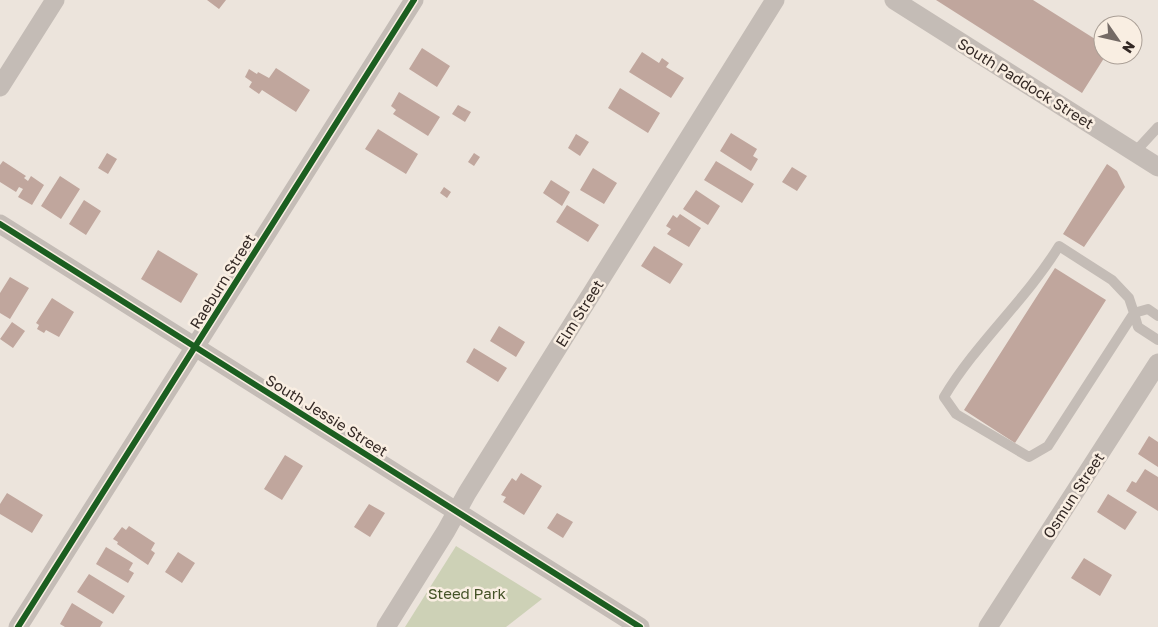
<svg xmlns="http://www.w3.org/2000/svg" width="1158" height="627" viewBox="0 0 1158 627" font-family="'Golos Text',sans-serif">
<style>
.green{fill:#cdd1b6}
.building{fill:#c0a69d}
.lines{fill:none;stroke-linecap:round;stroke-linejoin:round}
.service{stroke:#c4bcb6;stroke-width:10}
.minor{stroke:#c4bcb6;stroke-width:19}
.cycleway-casing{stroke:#f9eee2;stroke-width:9}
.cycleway{stroke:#1b5e20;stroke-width:6}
.labels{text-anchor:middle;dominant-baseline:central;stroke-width:5;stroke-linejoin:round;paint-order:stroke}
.street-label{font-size:15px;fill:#342925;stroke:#f9eee2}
.park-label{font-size:15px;fill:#455328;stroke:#f9eee2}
</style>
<rect width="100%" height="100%" fill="#ece4dc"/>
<!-- green -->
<path class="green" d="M456 546 542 599 506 627H405Z"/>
<!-- building -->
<path class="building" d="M207 0H226L219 9Z
M936 0H1033L1103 44V55H1106L1082 93Z
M422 48 450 66 437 87 409 69Z
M642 52 659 63 662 58 669 63 666 67 684 78 671 98 629 72Z
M276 68 310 90 296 112 262 90 259 94 249 87 252 82 245 77 249 69 257 74 258 72 269 78Z
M620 88 660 113 648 133 608 108Z
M399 92 440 117 428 136 393 114 396 110 391 106Z
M458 105 471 112 465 122 452 114Z
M378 129 418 154 406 174 365 149Z
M731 133 757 149 753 156 758 159 751 171 720 151Z
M576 134 589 142 580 156 568 148Z
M107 153 117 159 108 174 98 168Z
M474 153 480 157 474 166 468 162Z
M3 161 26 176 24 178 28 181 31 176 44 185 32 205 18 197 23 189 19 187 16 192 0 182V165Z
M716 161 754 184 742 203 704 180Z
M1107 164 1117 171 1125 187 1084 247 1063 234Z
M792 167 807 176 797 191 782 182Z
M593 168 617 183 604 204 580 190Z
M60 176 80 189 61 219 41 206Z
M551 180 570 192 562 206 543 193Z
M444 187 451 192 447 198 440 193Z
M696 190 720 206 708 225 683 209Z
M84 200 101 211 86 235 69 224Z
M567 205 599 225 588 242 556 222Z
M680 214 701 228 689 247 667 234 671 229 666 226 673 215 677 218Z
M654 246 683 264 670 284 641 266Z
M158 250 198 274 181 303 141 279Z
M1055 268 1106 300 1015 443 964 410Z
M10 277 29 288 10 319 0 313V293Z
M52 298 74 312 59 337 46 330 44 333 37 329 39 325 36 323Z
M12 322 25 331 13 348 0 339Z
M499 326 525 342 516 357 490 341Z
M474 348 507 368 498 382 466 362Z
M1149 436 1158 442V467L1138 454Z
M285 455 303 466 282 500 264 489Z
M1145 469 1158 477V511L1126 491 1132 481 1136 483Z
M521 473 542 486 524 515 503 502 506 497 501 495 512 478 516 481Z
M7 493 43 515 32 533 0 514V504Z
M1108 494 1137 512 1125 530 1097 512Z
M369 504 385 513 370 537 354 527Z
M557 513 573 522 563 538 547 528Z
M129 526 155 543 151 550 155 553 148 565 117 544 118 542 113 539 122 527 126 530Z
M106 547 133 563 129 570 134 573 128 583 96 564Z
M178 552 195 563 182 583 165 572Z
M1084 558 1112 575 1100 596 1071 578Z
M89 574 125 596 113 614 77 592Z
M72 603 103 622 100 627H65L60 624Z"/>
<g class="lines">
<!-- service -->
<path class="service" d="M1135 152 1158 127
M1059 246 1112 280 1129 298 1134 313 1048 446 1029 457 956 414 944 397C976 343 1026 300 1059 246Z
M1158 316 1148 309 1134 313 1138 327 1158 340"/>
<!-- minor -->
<path class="minor" d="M894 0 1158 167
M0 87 55 0
M0 224 640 627
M18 627 414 0
M386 627 446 531 467 493 775 0
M988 627 1158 363"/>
<!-- cycleway casing -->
<g class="cycleway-casing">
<path id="cycleway" d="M0 224 640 627
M18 627 414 0"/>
</g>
<!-- cycleway -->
<use href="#cycleway" class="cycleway"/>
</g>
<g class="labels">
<!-- street labels -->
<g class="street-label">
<text transform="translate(1026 83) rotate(32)">South Paddock Street</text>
<text transform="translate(222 281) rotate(-58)">Raeburn Street</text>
<text transform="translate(579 313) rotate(-58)">Elm Street</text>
<text transform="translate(327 415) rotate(32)">South Jessie Street</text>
<text transform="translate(1073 495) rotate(-57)">Osmun Street</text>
</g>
<!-- park labels -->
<g class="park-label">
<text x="467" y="593">Steed Park</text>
</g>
</g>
<!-- north arrow -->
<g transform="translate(1118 40) rotate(124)"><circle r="24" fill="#f9eee2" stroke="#aa9f96"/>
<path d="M0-4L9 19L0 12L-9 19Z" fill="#746a65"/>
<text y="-8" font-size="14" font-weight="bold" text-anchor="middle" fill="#342925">N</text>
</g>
</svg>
